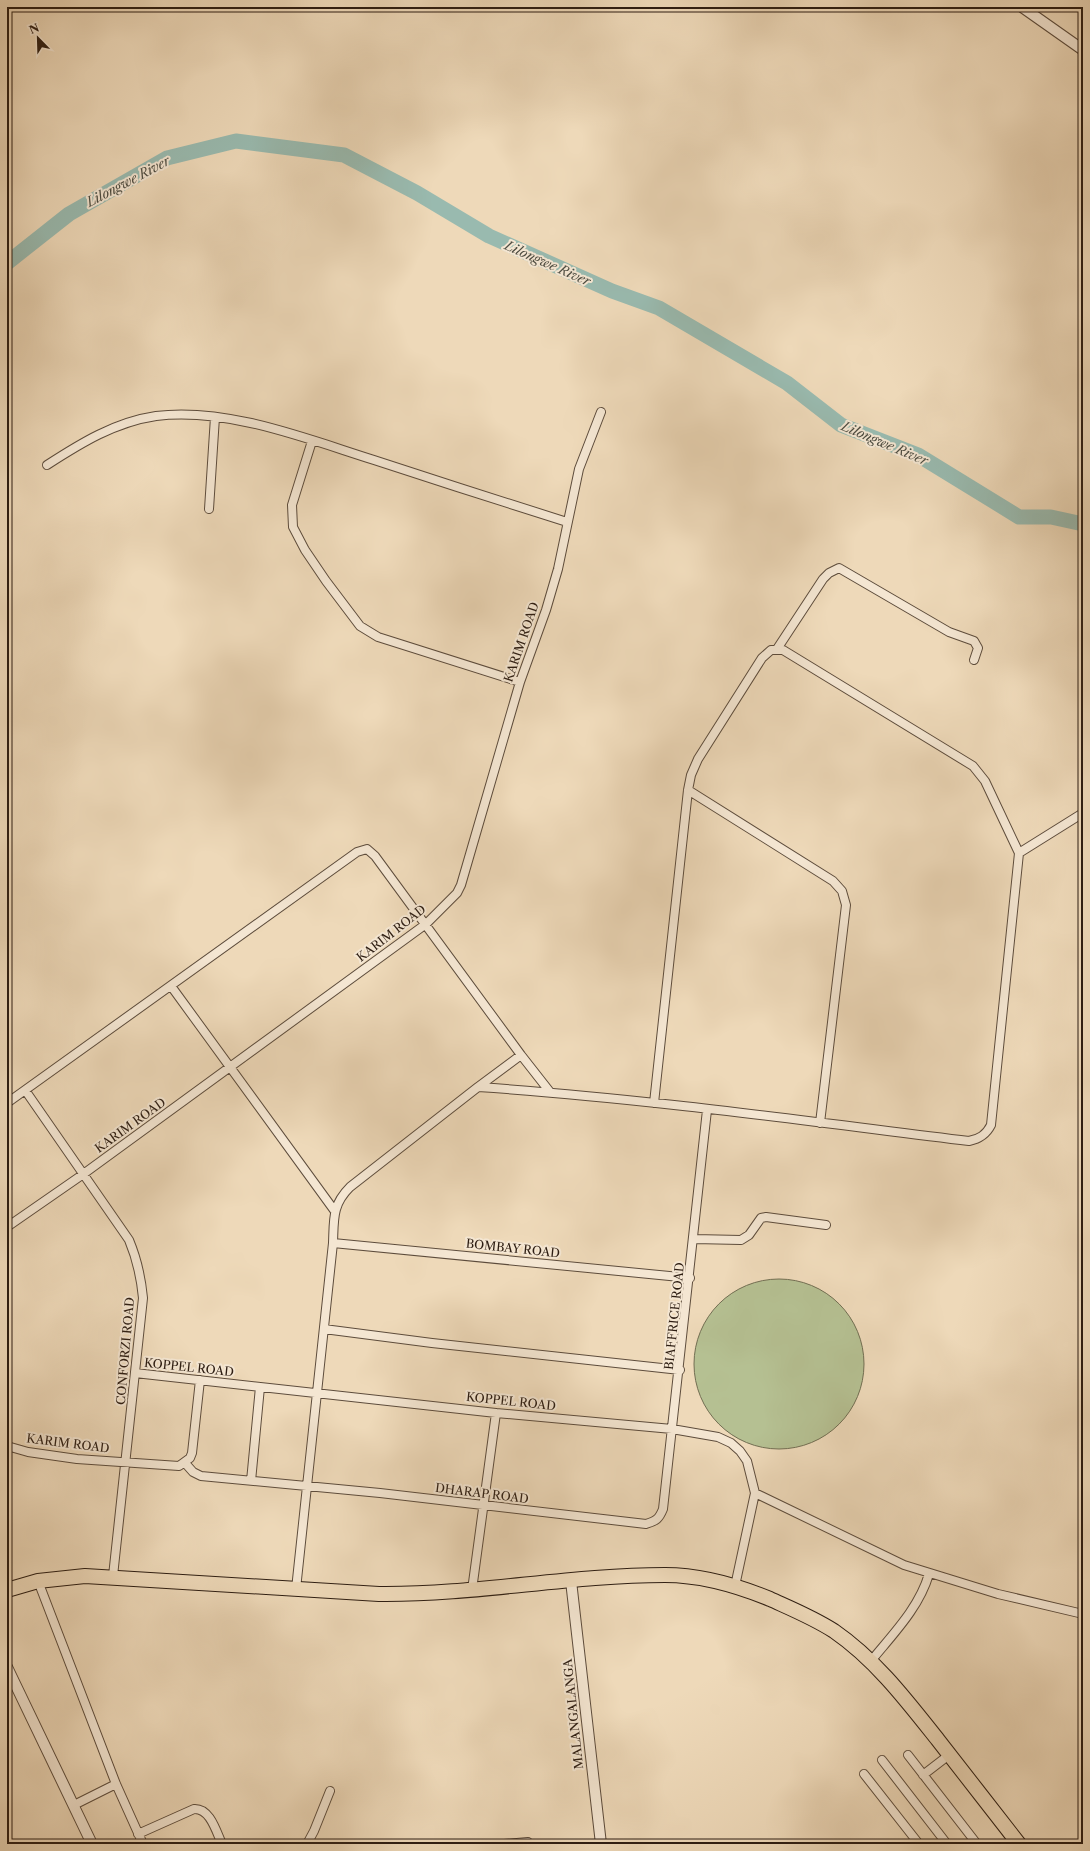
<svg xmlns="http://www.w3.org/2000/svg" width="1090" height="1851" viewBox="0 0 1090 1851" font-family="'Libre Caslon Text',serif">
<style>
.green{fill:#b5c092;stroke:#716e52}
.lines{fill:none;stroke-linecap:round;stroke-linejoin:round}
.river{stroke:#99baaf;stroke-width:15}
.minor-casing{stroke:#5d4c3c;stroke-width:10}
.tertiary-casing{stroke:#5d4c3c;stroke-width:12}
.trunk-casing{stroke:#2d1d12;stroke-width:16}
.minor{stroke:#f4e6d2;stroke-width:8}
.tertiary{stroke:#f4e6d2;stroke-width:10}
.trunk{stroke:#eed9b9;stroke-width:14}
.labels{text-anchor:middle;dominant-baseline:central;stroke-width:4;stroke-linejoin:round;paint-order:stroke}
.street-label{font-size:12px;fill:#2d1d12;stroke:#f4e6d2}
.water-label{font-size:13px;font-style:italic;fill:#4d4c41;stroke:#f4e6d2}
</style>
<rect width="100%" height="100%" fill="#eed9b9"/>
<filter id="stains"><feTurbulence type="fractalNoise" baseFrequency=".005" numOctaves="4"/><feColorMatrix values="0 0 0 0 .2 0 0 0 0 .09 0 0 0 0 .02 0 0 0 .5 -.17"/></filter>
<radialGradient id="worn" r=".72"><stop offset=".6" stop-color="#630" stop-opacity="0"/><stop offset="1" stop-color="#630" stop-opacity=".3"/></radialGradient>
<!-- green -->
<path class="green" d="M694 1364a85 85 0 1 1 170 0a85 85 0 1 1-170 0Z"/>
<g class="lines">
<!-- river -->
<path class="river" d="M7 263 69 214 167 158 236 141 344 155 417 193 489 236 612 291 659 308 787 383 841 425 918 455 1019 517H1051L1083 524"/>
<!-- minor casing -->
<g class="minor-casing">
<path id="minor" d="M312 441 292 505 293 527 305 550 326 581 360 626 378 637 520 682
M47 465C81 443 115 422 156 416 227 407 307 439 374 460 438 481 503 502 567 522
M209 509 215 417
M777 649 823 579 829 573 839 568 949 632 974 641 978 648 974 660
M688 790 833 881 842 891 846 905 820 1123
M1019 853 1083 813
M171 986 334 1210
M478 1087 521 1055
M25 1090 129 1240C137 1259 141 1277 143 1298L113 1576
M7 1103 357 852 367 849 375 856 521 1055 550 1092
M7 1227 82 1175 426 924 457 893 461 885 520 682 546 610 558 569 579 469 601 412
M694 1239 741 1240 749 1235 761 1218 766 1217 826 1225
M333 1243 690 1278
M324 1329 432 1343 680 1370
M135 1373 496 1413 672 1429 718 1437 731 1443 740 1451 747 1461 755 1493 735 1586
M7 1446 28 1452 77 1459 179 1466 190 1458 192 1453 200 1380
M185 1463 193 1472 201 1476 380 1493 646 1524C656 1521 659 1519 663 1509L707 1110
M251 1481 260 1387
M755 1493 904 1565 998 1594 1083 1614
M38 1581 116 1784 143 1844
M296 1589 333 1243C334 1219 332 1205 350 1187L478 1087C642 1098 806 1121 969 1141 979 1139 986 1135 991 1125L1019 853 985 781 973 766 783 650H771L762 658 698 759 691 775 688 790 654 1103
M472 1590 496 1413
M871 1661C893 1634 919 1608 929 1574
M908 1755 977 1844
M882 1760 947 1844
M864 1774 919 1844
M923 1775 949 1755
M74 1805 116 1784
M138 1834 194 1809C210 1808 216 1831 222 1844
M307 1844 314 1831 330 1791
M504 1844 528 1842"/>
</g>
<!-- tertiary casing -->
<g class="tertiary-casing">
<path id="tertiary" d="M1022 7 1083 50
M571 1581 601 1844
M7 1667 92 1844"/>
</g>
<!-- trunk casing -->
<g class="trunk-casing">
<path id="trunk" d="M7 1590 38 1581 85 1576 379 1594C475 1595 569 1575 665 1575 702 1575 736 1585 770 1599 792 1609 814 1618 834 1631 876 1660 907 1701 938 1740 965 1775 992 1809 1019 1844"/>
</g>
<!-- minor -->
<use href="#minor" class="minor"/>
<!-- tertiary -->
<use href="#tertiary" class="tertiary"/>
<!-- trunk -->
<use href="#trunk" class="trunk"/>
</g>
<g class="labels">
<!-- street labels -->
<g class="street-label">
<text transform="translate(521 642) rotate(-71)">KARIM ROAD</text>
<text transform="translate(391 933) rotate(-38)">KARIM ROAD</text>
<text transform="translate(130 1125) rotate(-36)">KARIM ROAD</text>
<text transform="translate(513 1248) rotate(6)">BOMBAY ROAD</text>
<text transform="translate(674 1316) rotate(-84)">BIAFFRICE ROAD</text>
<text transform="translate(125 1351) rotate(-85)">CONFORZI ROAD</text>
<text transform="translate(189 1367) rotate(6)">KOPPEL ROAD</text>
<text transform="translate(511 1401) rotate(6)">KOPPEL ROAD</text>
<text transform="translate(68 1443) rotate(7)">KARIM ROAD</text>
<text transform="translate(482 1493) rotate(7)">DHARAP ROAD</text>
<text transform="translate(573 1714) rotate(-96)">MALANGALANGA</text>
</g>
<!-- water labels -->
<g class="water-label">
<text transform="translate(128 181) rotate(-28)">Lilongwe River</text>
<text transform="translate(548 263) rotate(24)">Lilongwe River</text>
<text transform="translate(885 443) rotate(23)">Lilongwe River</text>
</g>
</g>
<!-- margin -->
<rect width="1090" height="1851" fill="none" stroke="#eed9b9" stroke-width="24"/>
<rect x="8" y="8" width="1074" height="1835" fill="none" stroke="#2d1d12" stroke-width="2"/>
<rect x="12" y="12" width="1066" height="1827" fill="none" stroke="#2d1d12"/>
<!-- north arrow -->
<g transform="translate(38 38) rotate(337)" stroke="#f4e6d2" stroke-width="3" paint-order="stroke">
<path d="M0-3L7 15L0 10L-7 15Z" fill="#2d1d12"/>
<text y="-6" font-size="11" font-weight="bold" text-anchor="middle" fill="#2d1d12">N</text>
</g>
<rect width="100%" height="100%" filter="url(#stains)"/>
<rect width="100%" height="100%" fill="url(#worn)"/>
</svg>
